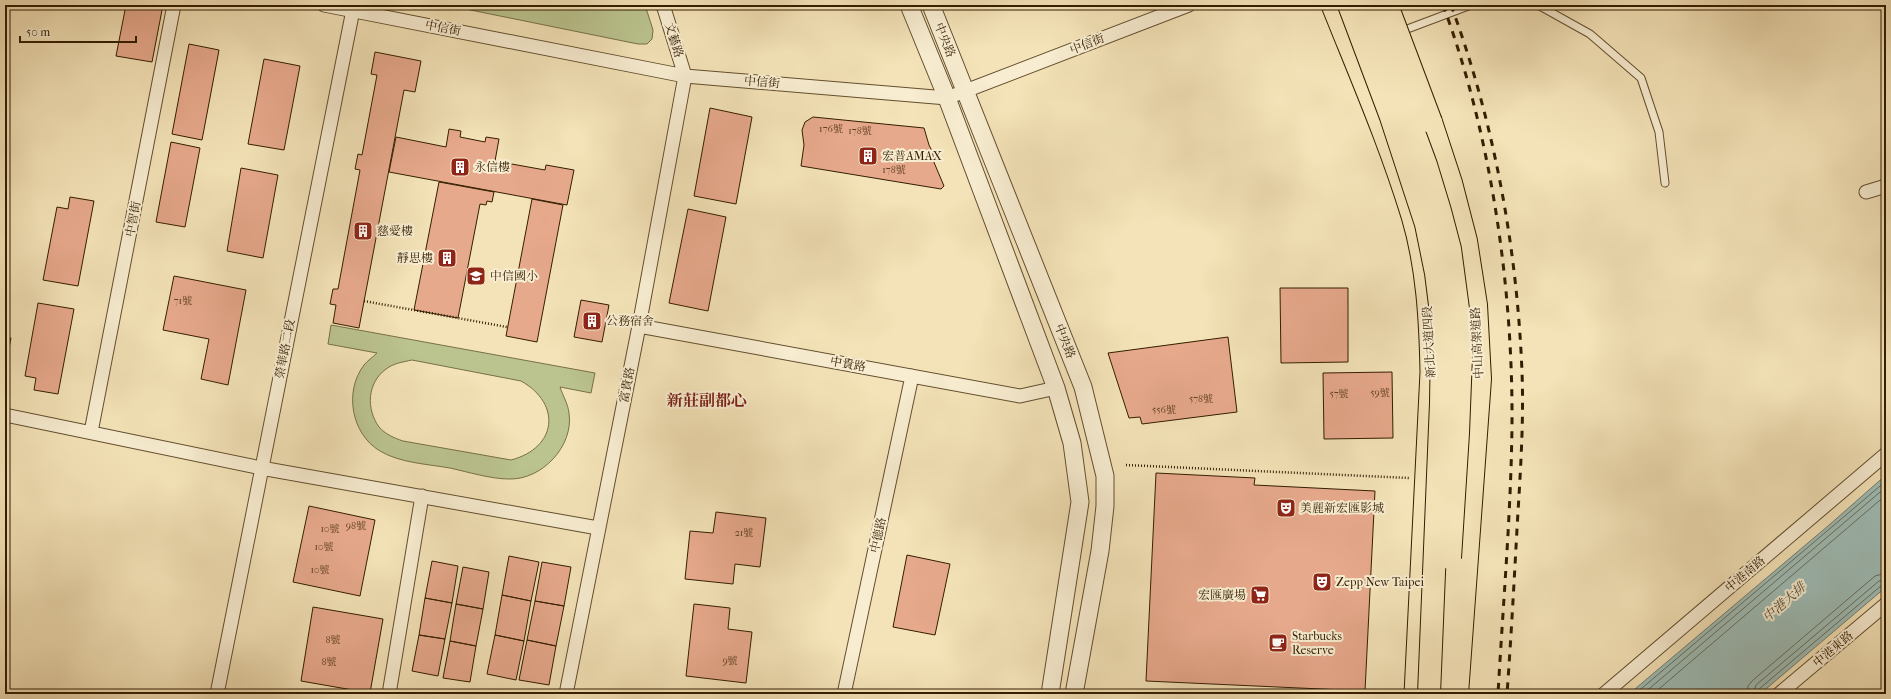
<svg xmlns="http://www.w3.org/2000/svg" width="1891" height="699" viewBox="0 0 1891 699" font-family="'IM FELL French Canon','Noto Serif TC',serif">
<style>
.green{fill:#bbc48f;stroke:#777048;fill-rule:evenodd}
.water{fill:#9ebdb7;stroke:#737d6e}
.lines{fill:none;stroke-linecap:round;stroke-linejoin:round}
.shore{stroke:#686d5c;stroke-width:1}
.building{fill:#e7a98c;stroke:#331d00}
.service-casing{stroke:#634e2e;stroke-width:9}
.minor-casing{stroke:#634e2e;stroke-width:15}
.tertiary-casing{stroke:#634e2e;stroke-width:19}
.primary-casing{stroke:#331d00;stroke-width:23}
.trunk-casing{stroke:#331d00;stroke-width:24}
.path{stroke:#331d00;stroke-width:2.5;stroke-dasharray:1 2;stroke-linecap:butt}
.service{stroke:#f8edd1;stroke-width:7}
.minor{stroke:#f8edd1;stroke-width:13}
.tertiary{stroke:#f8edd1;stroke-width:17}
.primary{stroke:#f4e3b8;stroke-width:21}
.trunk{stroke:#f4e3b8;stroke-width:22}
.rail{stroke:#331d00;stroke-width:3;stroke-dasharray:7 7;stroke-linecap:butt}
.trunk-bridge-casing{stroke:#331d00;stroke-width:24;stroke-linecap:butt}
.trunk-bridge{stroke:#f4e3b8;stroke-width:22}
.labels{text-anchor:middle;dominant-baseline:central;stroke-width:4;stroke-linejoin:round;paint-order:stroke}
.number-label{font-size:10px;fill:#604023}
.street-label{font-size:12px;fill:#331d00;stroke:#f8edd1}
.poi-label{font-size:12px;fill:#331d00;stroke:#f8edd1;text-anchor:start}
.water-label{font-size:13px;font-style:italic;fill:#534d37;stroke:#f8edd1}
.district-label{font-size:16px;font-weight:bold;fill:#7a1f14;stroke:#f8edd1}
</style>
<rect width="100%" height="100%" fill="#f4e3b8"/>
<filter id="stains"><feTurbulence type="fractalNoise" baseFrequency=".005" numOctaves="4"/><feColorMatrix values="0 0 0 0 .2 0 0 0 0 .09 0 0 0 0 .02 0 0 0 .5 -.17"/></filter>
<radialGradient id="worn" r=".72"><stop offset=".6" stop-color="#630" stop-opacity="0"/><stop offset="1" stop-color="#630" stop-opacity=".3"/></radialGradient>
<!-- green -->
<path class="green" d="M446 5H645L653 30 652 39 647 44H638Z
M331 325 595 373 591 393 560 387C563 396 568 404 569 413 574 446 542 480 509 479 491 479 468 472 450 468 427 464 400 463 380 451 351 434 344 391 364 365 367 361 373 357 377 353L328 344ZM412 360 521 381C562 404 557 448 511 460L403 441C394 438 385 434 379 427 366 409 367 383 386 369 394 363 403 362 412 360Z"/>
<!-- water -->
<path class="water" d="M1886 475V587L1760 694H1629L1828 526Z"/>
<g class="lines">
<!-- shore -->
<path class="shore" d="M1635 694 1886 481
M1643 694 1886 487
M1653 694 1886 495
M1747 694 1748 686 1752 681 1875 576 1886 573
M1753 694 1756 685 1879 581 1886 579
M1758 694 1759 689 1882 585 1886 584"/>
</g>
<!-- building -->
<path class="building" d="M126 5H163L152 62 116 56Z
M189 44 219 50 202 140 172 134Z
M375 52 421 61 415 92 404 90 359 328 333 323 336 305 330 304 333 289H338L360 170 355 169 358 154 362 155 377 75 371 74Z
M264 59 300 66 284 150 248 144Z
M710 108 752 117 736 204 694 196Z
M813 117 924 128 929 145 933 153V160L944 186 941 189 801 166 804 145 802 130 805 122Z
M449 129 461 131 460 137 485 142 486 137 499 139 495 161 545 170 546 165 574 170 567 205 389 172 396 137 446 147Z
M171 142 200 148 185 227 156 222Z
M241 168 278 175 263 258 227 251Z
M439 182 494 192 492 202 487 201 486 205 480 204 458 318 414 310Z
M70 197 94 201 78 286 43 280 57 207 68 209Z
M532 199 563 205 537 342 506 336Z
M688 209 726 217 708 311 669 303Z
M174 276 246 290 228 385 201 379 209 339 163 330Z
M1280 288H1348V362L1281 363Z
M581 300 609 305 602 342 574 337Z
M38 303 74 309 58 394 34 390 36 378 25 376Z
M5 337 11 338 5 369Z
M1228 337 1237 412 1142 424 1140 417 1129 418 1108 353Z
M1392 372 1393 438 1324 439 1323 373Z
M1156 473 1255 478 1254 485 1375 491 1365 691 1146 681Z
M309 506 375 520 360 596 293 582Z
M716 512 766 518 760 567 735 564 733 584 685 579 690 531 713 533Z
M907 555 950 564 935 635 893 627Z
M509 556 539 562 531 601 502 595Z
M432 561 458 566 452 603 425 598Z
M542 562 571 567 564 606 535 601Z
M463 567 489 572 483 609 456 604Z
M502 595 531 601 524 641 495 635Z
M425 598 452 603 445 639 419 635Z
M535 601 564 606 556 646 527 640Z
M456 604 483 609 476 646 450 641Z
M694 604 730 608 728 629 752 632 746 683 686 676Z
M313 607 383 619 370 693 301 681Z
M419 635 445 639 438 676 412 671Z
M495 635 524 641 516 680 487 674Z
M527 640 556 646 549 685 519 680Z
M450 641 476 646 470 682 443 678Z"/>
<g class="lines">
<!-- service casing -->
<g class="service-casing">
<path id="service" d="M1538 5 1590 34 1641 78 1659 132 1665 183
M1402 31 1471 5"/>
</g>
<!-- minor casing -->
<g class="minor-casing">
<path id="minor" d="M324 5 685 76 947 98 1189 5
M1866 192 1886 186
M639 326 1020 396 1056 388
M5 415 261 468 598 528
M91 432 174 5
M217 694 354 5
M389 694 422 496
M566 694 639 326 685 76 663 5
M844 694 912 376
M1604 694 1886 454
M1779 694 1886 604"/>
</g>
<!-- tertiary casing -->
<g class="tertiary-casing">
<path id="tertiary" d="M909 5 947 98 1056 388 1072 443 1080 502 1050 694
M931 5 1083 387 1105 476V506L1100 551 1074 694"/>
</g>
<!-- primary casing -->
<g class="primary-casing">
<path id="primary" d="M1332 5C1360 75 1390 144 1412 216 1427 266 1430 320 1431 372L1415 694"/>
</g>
<!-- trunk casing -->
<g class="trunk-casing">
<path id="trunk" d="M1431 122 1451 183 1466 241 1476 305 1480 379 1457 694
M1440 694 1450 558"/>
</g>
<!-- path -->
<path class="path" d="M442 7 443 5
M364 301 507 327
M1126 465 1409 478
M1096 694H1099"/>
<!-- service -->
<use href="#service" class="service"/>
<!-- minor -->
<use href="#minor" class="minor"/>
<!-- tertiary -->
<use href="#tertiary" class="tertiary"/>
<!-- primary -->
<use href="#primary" class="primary"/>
<!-- trunk -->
<use href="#trunk" class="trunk"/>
<!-- rail -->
<path class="rail" d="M1443 5C1491 134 1513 287 1512 425 1511 514 1503 604 1498 694
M1451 5C1494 122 1517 247 1522 372 1524 424 1520 477 1517 529 1514 584 1511 639 1507 694"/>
<!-- trunk-bridge casing -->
<g class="trunk-bridge-casing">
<path id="trunk-bridge" d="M1349 5 1391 117 1426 224 1436 273 1440 305 1442 342 1441 403 1429 694
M1367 5 1426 165 1440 211 1450 249 1458 309 1461 356 1458 433 1450 558
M1387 5 1431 122"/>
</g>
<!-- trunk-bridge -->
<use href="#trunk-bridge" class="trunk-bridge"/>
</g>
<!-- icons -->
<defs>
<g id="building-square" transform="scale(1)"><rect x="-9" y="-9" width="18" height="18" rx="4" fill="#8f2418" stroke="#f8edd1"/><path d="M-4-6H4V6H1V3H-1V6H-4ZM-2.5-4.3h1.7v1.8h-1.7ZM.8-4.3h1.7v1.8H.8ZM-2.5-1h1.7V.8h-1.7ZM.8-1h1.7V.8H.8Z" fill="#fff"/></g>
<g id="school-square" transform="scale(1)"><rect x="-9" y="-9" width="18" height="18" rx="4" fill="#8f2418" stroke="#f8edd1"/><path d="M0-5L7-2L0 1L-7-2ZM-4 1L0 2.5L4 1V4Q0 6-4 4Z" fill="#fff"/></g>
<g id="theatre-square" transform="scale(1)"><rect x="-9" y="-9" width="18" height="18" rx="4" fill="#8f2418" stroke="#f8edd1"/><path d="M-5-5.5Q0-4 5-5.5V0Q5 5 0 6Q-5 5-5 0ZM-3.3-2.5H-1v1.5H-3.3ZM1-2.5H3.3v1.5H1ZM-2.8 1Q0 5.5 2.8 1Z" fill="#fff"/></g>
<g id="supermarket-square" transform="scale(1)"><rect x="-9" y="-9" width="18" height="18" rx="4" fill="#8f2418" stroke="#f8edd1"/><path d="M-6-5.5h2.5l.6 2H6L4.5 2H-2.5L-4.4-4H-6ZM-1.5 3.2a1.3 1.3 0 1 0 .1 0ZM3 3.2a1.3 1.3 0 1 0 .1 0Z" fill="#fff"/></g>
<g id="cafe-square" transform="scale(1)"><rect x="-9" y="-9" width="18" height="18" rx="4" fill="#8f2418" stroke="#f8edd1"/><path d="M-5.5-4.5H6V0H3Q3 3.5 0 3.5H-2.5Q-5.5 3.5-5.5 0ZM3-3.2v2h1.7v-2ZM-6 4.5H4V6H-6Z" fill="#fff"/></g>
</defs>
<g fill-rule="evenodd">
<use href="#building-square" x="868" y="156"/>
<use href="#building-square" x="460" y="167"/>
<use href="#building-square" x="363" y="231"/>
<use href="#building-square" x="447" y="258"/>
<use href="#school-square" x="476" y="276"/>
<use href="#building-square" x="592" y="321"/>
<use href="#theatre-square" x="1286" y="508"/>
<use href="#theatre-square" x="1322" y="582"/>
<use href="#supermarket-square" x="1260" y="595"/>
<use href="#cafe-square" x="1278" y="643"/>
</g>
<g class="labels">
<!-- number labels -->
<g class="number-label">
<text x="831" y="129">176號</text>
<text x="860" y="131">178號</text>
<text x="894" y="170">178號</text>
<text x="183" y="301">71號</text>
<text x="1380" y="393">59號</text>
<text x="1339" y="394">57號</text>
<text x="1201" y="399">578號</text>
<text x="1164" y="410">556號</text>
<text x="356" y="526">98號</text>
<text x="330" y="529">10號</text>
<text x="744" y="533">21號</text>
<text x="324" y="547">10號</text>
<text x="320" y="570">10號</text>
<text x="333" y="640">8號</text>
<text x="730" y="661">9號</text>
<text x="329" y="662">8號</text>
</g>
<!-- street labels -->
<g class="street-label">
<text transform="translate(443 28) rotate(11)">中信街</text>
<text transform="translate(674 40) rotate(72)">文藝路</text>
<text transform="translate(945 40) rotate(68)">中央路</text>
<text transform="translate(1087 44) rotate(-21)">中信街</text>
<text transform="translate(762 82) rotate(5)">中信街</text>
<text transform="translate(133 219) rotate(-79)">中智街</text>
<text transform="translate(1065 341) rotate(69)">中央路</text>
<text transform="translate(1429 342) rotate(-93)">新北大道四段</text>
<text transform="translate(1477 343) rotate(-93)">中山高架道路</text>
<text transform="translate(285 349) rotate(-79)">榮華路二段</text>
<text transform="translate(848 364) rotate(10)">中貴路</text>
<text transform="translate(627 385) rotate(-79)">富貴路</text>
<text transform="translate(878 535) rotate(-78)">中德路</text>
<text transform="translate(1745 574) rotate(-40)">中港南路</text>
<text transform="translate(1833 649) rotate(-40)">中港東路</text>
</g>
<!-- poi labels -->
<g class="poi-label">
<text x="882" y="156">宏普AMAX</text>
<text x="474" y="167">永信樓</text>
<text x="377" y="231">慈愛樓</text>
<text x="433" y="258" text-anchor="end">靜思樓</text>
<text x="490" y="276">中信國小</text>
<text x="606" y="321">公務宿舍</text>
<text x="1300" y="508">美麗新宏匯影城</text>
<text x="1336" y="582">Zepp New Taipei</text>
<text x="1246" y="595" text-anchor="end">宏匯廣場</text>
<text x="1292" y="636">Starbucks<tspan x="1292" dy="14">Reserve</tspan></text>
</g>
<!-- water labels -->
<g class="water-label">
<text transform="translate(1784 602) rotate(-41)">中港大排</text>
</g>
<!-- district labels -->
<g class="district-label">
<text x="707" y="400">新莊副都心</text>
</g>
</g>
<!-- margin -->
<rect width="1891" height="699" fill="none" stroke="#f4e3b8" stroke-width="20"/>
<rect x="6" y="6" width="1879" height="687" fill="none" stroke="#331d00" stroke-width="2"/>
<rect x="10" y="10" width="1871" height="679" fill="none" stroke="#331d00"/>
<!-- scale -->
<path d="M20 36v6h116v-6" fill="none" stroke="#331d00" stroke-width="2"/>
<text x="26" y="36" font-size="12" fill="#331d00" stroke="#f8edd1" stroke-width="3" paint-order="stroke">50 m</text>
<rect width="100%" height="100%" filter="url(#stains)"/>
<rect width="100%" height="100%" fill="url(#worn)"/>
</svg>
